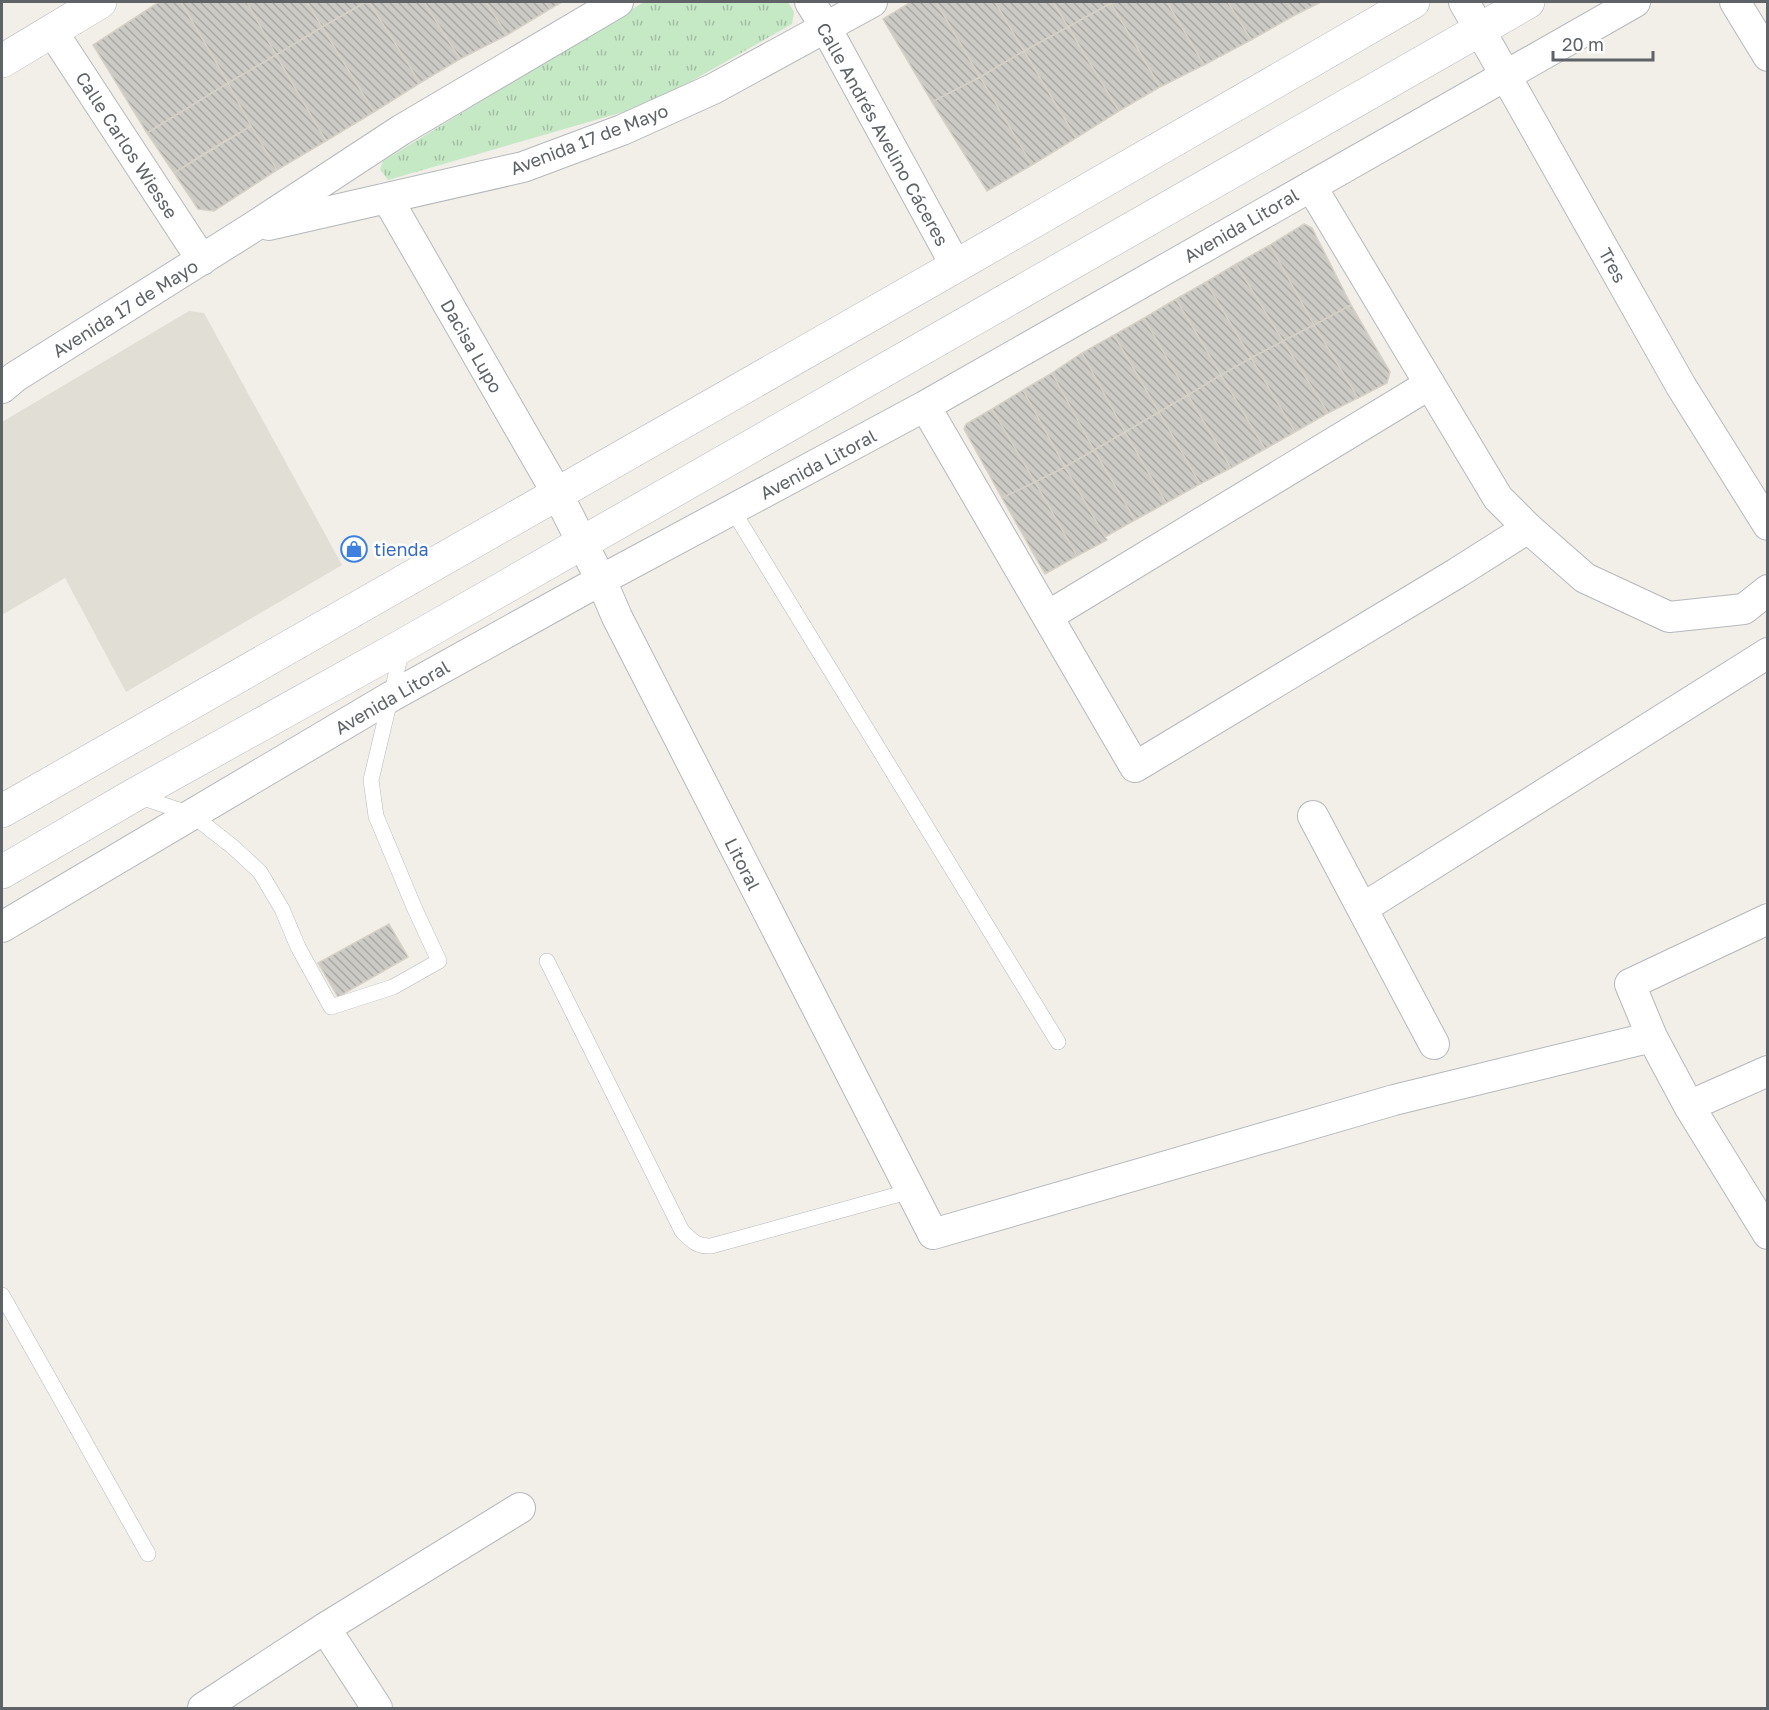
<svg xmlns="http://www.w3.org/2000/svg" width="1769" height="1710" viewBox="0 0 1769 1710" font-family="'Golos Text',sans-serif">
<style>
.education{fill:#e1ded6}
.grass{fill:url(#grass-tufts)}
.building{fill:url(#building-back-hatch);stroke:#d6d1c6;stroke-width:1.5}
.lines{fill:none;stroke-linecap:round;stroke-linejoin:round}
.service-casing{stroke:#b5b8bc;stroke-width:16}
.minor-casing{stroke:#b5b8bc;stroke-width:32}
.tertiary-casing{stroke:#b5b8bc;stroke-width:34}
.secondary-casing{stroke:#b6babf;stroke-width:34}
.service{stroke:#fff;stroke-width:15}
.minor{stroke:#fff;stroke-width:30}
.tertiary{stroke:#fff;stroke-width:33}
.secondary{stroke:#fff;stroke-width:33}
.labels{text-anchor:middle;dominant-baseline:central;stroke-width:5;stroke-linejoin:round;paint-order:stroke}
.street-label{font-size:18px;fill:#5f6368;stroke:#fff}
.shop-label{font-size:18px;fill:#366cbe;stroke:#fff;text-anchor:start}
</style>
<defs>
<pattern id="grass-tufts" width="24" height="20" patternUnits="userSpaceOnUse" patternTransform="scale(1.5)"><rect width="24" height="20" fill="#c5e8c5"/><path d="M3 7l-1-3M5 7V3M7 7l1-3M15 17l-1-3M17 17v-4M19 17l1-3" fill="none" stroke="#a3c0a4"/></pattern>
<pattern id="building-back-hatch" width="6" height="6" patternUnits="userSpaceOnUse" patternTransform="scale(1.5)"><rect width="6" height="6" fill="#cccac5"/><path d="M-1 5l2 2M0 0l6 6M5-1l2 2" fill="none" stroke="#a9a8a4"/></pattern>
</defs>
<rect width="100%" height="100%" fill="#f1efe8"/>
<!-- education -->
<path class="education" d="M189 311 204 313 342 565 126 692 65 578 2 615V422Z"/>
<!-- grass -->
<path class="grass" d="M644 2H788L794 12 792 24 651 104 388 180 380 169 383 161Z"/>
<!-- building -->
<path class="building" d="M159 2H181L228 83 147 133 93 45Z
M181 2H247L276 55 228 83Z
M247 2H307L322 27 276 55Z
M307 2H366L322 27Z
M366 2H369L420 83 374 112 322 27Z
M369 2H424L460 59 420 83Z
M424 2H486L507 35 460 59Z
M486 2H545L550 9 507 35Z
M545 2H562L550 9Z
M911 2H936L980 77 932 102 883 19Z
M936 2H995L1024 51 980 77Z
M995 2H1053L1068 27 1024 51Z
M1053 2H1110L1111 3 1068 27Z
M1114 2H1167L1204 65 1160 87 1111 3Z
M1167 2H1228L1251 40 1204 65Z
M1228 2H1287L1295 15 1251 40Z
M1287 2H1321L1295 15Z
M1111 3 1160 87 1119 111 1068 27Z
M322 27 374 112 326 141 276 55Z
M1068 27 1119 111 1076 138 1024 51Z
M1024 51 1076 138 1032 165 980 77Z
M276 55 326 141 277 170 251 126 228 83Z
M980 77 1032 165 987 191 932 102Z
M228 83 251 126 174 173 147 133Z
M251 126 277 170 214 211 198 209 174 173 213 148Z
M1304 224 1312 228 1351 305 1314 325 1270 245Z
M1270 245 1314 325 1283 341 1236 264Z
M1236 264 1283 341 1251 358 1206 282Z
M1206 282 1251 358 1221 375 1176 299Z
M1176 299 1221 375 1188 395 1144 318Z
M1351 305 1390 372 1387 383 1358 398 1314 325Z
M1144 318 1188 395 1159 412 1114 335Z
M1314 325 1358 398 1328 413 1283 341Z
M1114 335 1159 412 1125 432 1082 353Z
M1283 341 1328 413 1295 432 1251 358Z
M1082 353 1125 432 1094 450 1052 373Z
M1251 358 1295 432 1265 449 1221 375Z
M1052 373 1094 450 1065 467 1023 390Z
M1221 375 1265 449 1231 468 1188 395Z
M1023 390 1065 467 1035 482 992 409Z
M1188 395 1231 468 1200 484 1159 412Z
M992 409 1035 482 1002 498 964 429 966 424Z
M1159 412 1200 484 1166 503 1125 432Z
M1125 432 1166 503 1135 520 1094 450Z
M1094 450 1135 520 1105 537 1065 467Z
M1065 467 1107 540 1077 556 1035 482Z
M1035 482 1077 556 1045 574 1002 498Z
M389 924 408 957 338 997 318 963Z"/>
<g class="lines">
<!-- service casing -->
<g class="service-casing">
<path id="service" d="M732 509 1058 1042
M137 796 191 814 233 847 260 872 282 909 298 947 331 1007 393 987 439 961 414 907 376 816 371 780 402 649
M547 961 682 1231C691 1240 697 1247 711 1246L911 1191
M2 1295 148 1554"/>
</g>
<!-- minor casing -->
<g class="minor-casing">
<path id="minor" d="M810 2 826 28 956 266
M1464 2 1681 386 1768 525
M1735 2 1768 56
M52 31 202 260
M1311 186 1498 498 1528 528 1585 578 1669 617 1744 609 1768 590
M387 198 557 493 601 580 617 617 933 1234 1394 1100 1652 1037
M269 225 523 167 622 130 713 89 872 2
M2 388 15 377 250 229 401 130 618 2
M925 406 1135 767 1457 573 1528 528
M1048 616 1430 384
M1313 816 1434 1044
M1363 908 1768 653
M1768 919 1630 984 1652 1037 1689 1106 1768 1234
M2 927 392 696 601 580 925 406 1635 2
M1689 1106 1768 1071
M325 1628 377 1708
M203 1708 325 1628 520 1508"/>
</g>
<!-- tertiary casing -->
<g class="tertiary-casing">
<path id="tertiary" d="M2 61 100 2"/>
</g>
<!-- secondary casing -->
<g class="secondary-casing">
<path id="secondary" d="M2 811 956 266 1413 2
M2 872 134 795 402 646 1528 2"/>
</g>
<!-- service -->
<use href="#service" class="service"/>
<!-- minor -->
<use href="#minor" class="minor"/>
<!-- tertiary -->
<use href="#tertiary" class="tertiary"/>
<!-- secondary -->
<use href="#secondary" class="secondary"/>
</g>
<!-- icons -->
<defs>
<g id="shop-ring" transform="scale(1.35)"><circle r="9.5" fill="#fff" stroke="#3f7fe0" stroke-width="1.5"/><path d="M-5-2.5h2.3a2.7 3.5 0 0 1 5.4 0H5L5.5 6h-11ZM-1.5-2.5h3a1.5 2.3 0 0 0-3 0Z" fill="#3f7fe0"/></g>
</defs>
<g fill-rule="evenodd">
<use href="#shop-ring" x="354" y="549"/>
</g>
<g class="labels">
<!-- street labels -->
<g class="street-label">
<text transform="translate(883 134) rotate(61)">Calle Andrés Avelino Cáceres</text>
<text transform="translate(589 139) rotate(-21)">Avenida 17 de Mayo</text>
<text transform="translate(127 145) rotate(57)">Calle Carlos Wiesse</text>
<text transform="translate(1241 225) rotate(-30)">Avenida Litoral</text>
<text transform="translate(1613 265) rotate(61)">Tres</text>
<text transform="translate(125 308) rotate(-32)">Avenida 17 de Mayo</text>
<text transform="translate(472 346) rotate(60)">Dacisa Lupo</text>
<text transform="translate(818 464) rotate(-28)">Avenida Litoral</text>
<text transform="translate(392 697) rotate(-30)">Avenida Litoral</text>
<text transform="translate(743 864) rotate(63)">Litoral</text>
</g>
<!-- shop labels -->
<g class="shop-label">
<text x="374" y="549">tienda</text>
</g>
</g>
<!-- border -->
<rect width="1769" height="1710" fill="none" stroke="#5f6368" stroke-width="6"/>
<!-- scale -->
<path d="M1553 51v9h100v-9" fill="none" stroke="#5f6368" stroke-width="3"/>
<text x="1562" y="51" font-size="18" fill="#5f6368" stroke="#ffffff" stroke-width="4.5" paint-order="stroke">20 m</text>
</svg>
